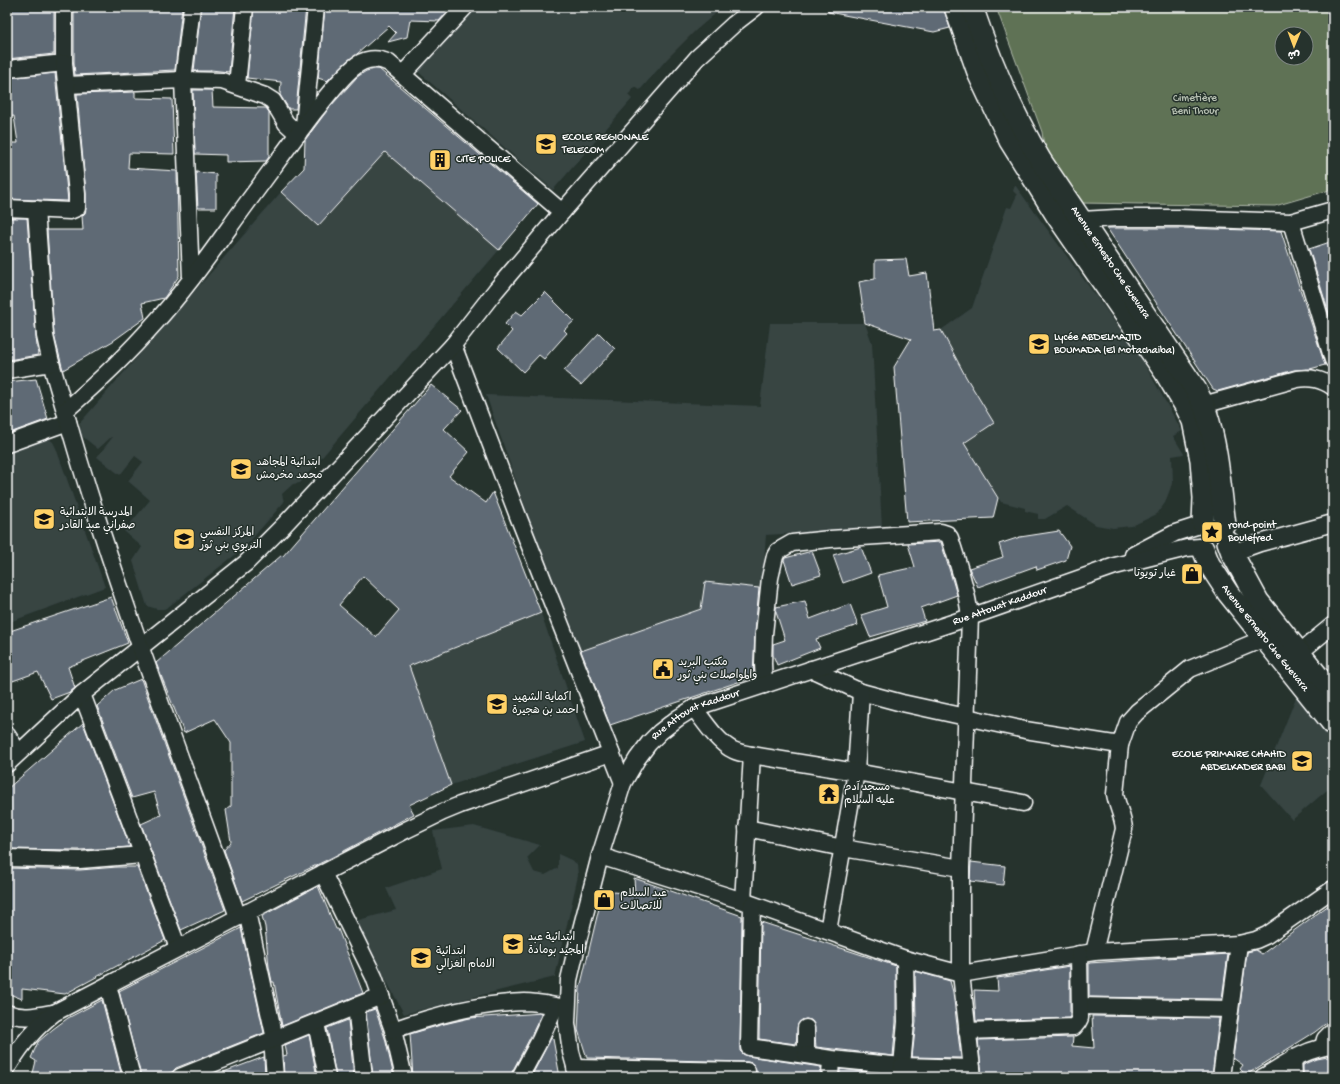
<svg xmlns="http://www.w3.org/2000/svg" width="1340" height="1084" viewBox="0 0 1340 1084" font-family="'Gochi Hand','Playpen Sans Arabic',sans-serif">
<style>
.built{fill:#374443}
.green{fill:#5f7254;stroke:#afb8aa;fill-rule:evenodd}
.building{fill:#5f6b75;stroke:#fff;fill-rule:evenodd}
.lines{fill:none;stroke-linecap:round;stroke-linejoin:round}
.minor-casing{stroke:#fff;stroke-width:19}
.major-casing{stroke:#fff;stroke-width:24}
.minor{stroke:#26332d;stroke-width:16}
.major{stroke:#26332d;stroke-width:21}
.labels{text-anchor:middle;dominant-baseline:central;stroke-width:3;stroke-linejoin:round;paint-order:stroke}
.park-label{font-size:11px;fill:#b7c0b2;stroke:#26332d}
.poi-label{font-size:11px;fill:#fff;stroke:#26332d;text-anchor:start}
.street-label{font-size:11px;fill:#fff;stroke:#26332d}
</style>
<rect width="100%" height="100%" fill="#26332d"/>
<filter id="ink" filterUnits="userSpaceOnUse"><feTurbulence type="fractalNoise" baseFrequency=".025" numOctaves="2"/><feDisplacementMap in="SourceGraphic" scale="8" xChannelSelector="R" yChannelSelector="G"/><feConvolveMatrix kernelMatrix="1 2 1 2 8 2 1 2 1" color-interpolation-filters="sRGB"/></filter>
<g filter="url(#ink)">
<!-- built -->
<path class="built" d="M469 7H723L695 31 667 59 640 90 635 87 628 95 632 99 553 190 415 69Z
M385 152 499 250 300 483 293 484 282 494 284 502 244 548 168 607 164 609H157L147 606 133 561 142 547 124 531 150 500 128 481 143 462 135 456 120 475 97 457 112 438 111 437 98 449 77 432 81 427 79 424 281 192 318 226Z
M1015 185 1141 358 1182 431 1173 436 1184 454 1172 456 1173 481 1165 503 1157 514 1132 526 1113 528 1096 525 1067 506 1045 519H1038V514L1025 511V508L1001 502 964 443 994 423 965 377 941 330 972 308 1007 207 1011 208 1017 195 1013 191Z
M770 323H865L872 343 882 528 766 535 762 588 705 582 701 609 579 652 538 544 486 395 760 406Z
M41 437 48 438 53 442 56 448 105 587 7 623V450Z
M541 613 585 742 451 785 409 666Z
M1297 695 1333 737V785L1292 820 1261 785Z
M474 826 540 845 527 858 534 872 545 875 558 868V854L571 860 577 864 578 876 555 977 404 1014 355 921 396 910 386 888 442 869 433 831Z"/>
<!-- green -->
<path class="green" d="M996 7H1333V189L1275 206 1080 203 1044 147 1042 132ZM1282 34H1306V58H1282Z"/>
<!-- building -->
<path class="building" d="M7 7H54V54L7 59Z
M74 7H182L175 70 75 75 74 63Z
M201 7H235L229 72 211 70V71H194Z
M254 7H306L296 109H289L280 95 281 82 247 78Z
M325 7H448L447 12 439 21 410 20 407 37 388 42 396 33 389 26 357 54 347 61 327 81 318 78Z
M828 7H943L950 28 934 32 828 12Z
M375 69H379L538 204 499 250 385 152 318 226 281 192 304 168 305 140 329 108 357 77 366 71Z
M55 73 68 201 7 199V155H10V143H18L14 116 7 117V78Z
M193 90H212L213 107 266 108 269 112V157L266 161 226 162V155L195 154Z
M135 92V98L172 99 174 154 129 153 128 168 177 171 179 276 164 298 142 303 145 318 113 341 63 370 54 335 47 230H83L82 216 85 213 86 208V194L77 94Z
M196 172 216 174V208H198Z
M7 218H27L36 337 38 355 8 360 7 351Z
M1107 228H1181L1281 231 1325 365 1310 369 1294 370 1218 391 1213 389Z
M1333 241V322L1332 323 1309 249Z
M906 259 909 276 927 273 934 331 941 330 966 377 994 423 964 443 998 498 993 518 907 522 894 367 911 339 865 323 859 282 875 279V260Z
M545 292 574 321 564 330 567 333 544 359 539 355 523 372 498 348 512 331 505 324 516 311 522 315Z
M599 333 615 349 581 385 564 371Z
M36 379 48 419 7 434V382Z
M431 385 462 410 444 429 469 452 449 476 486 503 493 492 541 613 409 666 451 785 409 805 414 814 329 859 242 901 224 850 231 842 226 810 231 806V743L215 719 184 733 156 663 282 555 283 556ZM363 576 399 610 376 637 339 605Z
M1059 531 1070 546 1066 560 1037 570 1036 566 978 587 969 568 1003 557 999 544 1020 537Z
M940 542H941L957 595 921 608 925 621 870 637 861 615 887 607 878 575 915 567 908 544Z
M861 547 871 573 843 583 833 555Z
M812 551 821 575 792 584 784 560 785 558Z
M705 582 759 588 755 633 753 677 610 725 581 651 701 609Z
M111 597 128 643 68 667 75 688 70 692 51 699 38 672 7 683V632Z
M805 601 810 619 850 604 858 625 816 639 820 648 777 665 773 655V644L785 640 776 612V607Z
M141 679 225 910 181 930 141 824 161 815 154 792 132 798 97 706 115 690Z
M83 723 130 847 80 850 7 849V789Z
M971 862 1005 866 1003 885 970 881Z
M117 867H137L165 940 65 994 22 989V999L7 993V868L80 870Z
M634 878 742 916 740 1051 743 1054 748 1056 821 1067V1077H754L756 1072 755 1067 752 1063 747 1062 587 1058 578 1030 580 988 603 891 635 894Z
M318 886 336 929H338L363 993 282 1026 274 982H272L269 967 265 927 262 916Z
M1333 902V1018L1315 1032 1246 1075 1240 1069 1243 1065 1233 1058 1247 952 1256 950 1262 954Z
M761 922 896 966V1022L893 1056 816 1047 814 1024 811 1020 806 1019 802 1020 798 1024 796 1044 759 1039Z
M241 928 264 1033 176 1068 172 1072 158 1077H141L119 991Z
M1228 954 1222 999 1089 997V963Z
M1070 966V1016L1069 1018 976 1021 974 990 998 991 997 978 1026 974V973Z
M915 971 950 981 953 992 961 1058 912 1057 916 1022Z
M102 1000 122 1077H32L36 1061 31 1058 38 1042 53 1029 68 1018Z
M375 1009 385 1038 394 1077H373L366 1012Z
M542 1013 531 1036 512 1072 511 1077H413L410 1034 444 1024 470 1018Z
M1092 1016 1219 1018 1212 1077H982L978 1040 1073 1037 1072 1046 1094 1048Z
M348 1020 354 1077H336L327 1028Z
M309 1035 317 1077H284L283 1056 287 1055 285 1045Z
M551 1038 553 1039 560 1077H531Z
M1333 1056V1077H1303V1065L1317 1059Z
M264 1057 265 1077H213V1076Z
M840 1069 902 1076 954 1077H840Z"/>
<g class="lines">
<!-- minor casing -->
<g class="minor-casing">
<g id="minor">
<path d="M7 69 64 63V7"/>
<path d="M403 74 465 7"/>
<path d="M67 85 183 80 222 81 265 96 273 101 286 123 298 134"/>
<path d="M237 85 245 7"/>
<path d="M304 125 316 7"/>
<path d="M7 208 70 211 77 208V194L64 63"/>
<path d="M36 209 45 336 51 363 65 411"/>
<path d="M1291 222 1333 360"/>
<path d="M1073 224 1081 220 1116 218H1179L1291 222 1333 210"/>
<path d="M191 279 183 80 192 7"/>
<path d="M453 345 518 516 623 783"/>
<path d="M7 370 51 363"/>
<path d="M1203 405 1297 379C1311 377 1321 379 1333 387"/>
<path d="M7 444 68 422"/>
<path d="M1232 553 1260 543 1333 523"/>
<path d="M1133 555 1175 533 1200 525"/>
<path d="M1299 653 1333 625"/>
<path d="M811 669 861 692 902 703 1025 730 1120 745"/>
<path d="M764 685 763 663 764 634 770 578 775 556 778 551 792 543 830 539 941 532 947 534 950 538C958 564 967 590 970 617L961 868V974L973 1077"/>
<path d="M861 692 856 772 1023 803"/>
<path d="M82 694 178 948"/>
<path d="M694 708C704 721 718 743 733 750 739 753 746 754 752 755"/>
<path d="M7 735 13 744 7 747"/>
<path d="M7 764 82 694 246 563 284 525 453 345 496 290 562 212 697 58 734 24 756 7"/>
<path d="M747 828 843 848 961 868"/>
<path d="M600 856 743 901 905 959 961 974 1094 952 1239 944 1256 940 1267 935 1333 889"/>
<path d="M7 858 80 860 143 855"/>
<path d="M323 873 374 977 393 1030 404 1077"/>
<path d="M743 901 752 755 856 772 828 931"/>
<path d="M752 905 749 1047 806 1055V1028"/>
<path d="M247 912 275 1039"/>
<path d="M238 917C178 749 113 583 65 411 96 384 126 356 153 325 188 287 217 244 247 203 270 172 292 141 315 111 327 96 339 80 353 68 364 58 377 57 389 63L562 212"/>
<path d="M1094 952 1124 829C1123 816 1117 806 1115 794L1120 745 1128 722 1137 712 1190 669 1265 638"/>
<path d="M108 985 132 1077"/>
<path d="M356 1006 364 1077"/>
<path d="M1080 1006 1230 1009"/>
<path d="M7 1013C22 1019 36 1016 52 1013"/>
<path d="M316 1023 327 1077"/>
<path d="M393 1030C435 1015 480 1003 525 1002 539 1002 553 1006 567 1008"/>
<path d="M967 1031 1074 1027 1078 1022 1080 1018 1079 954"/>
<path d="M272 1040 275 1077"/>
<path d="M1323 1047 1325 1039 1333 1031"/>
<path d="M806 1055 831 1059 902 1066 906 1022 905 959"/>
<path d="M1293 1058 1294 1077"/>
<path d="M9 1065C22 1044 34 1029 54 1013L406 830 443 812 460 805 611 753"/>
<path d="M902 1066 972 1068"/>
<path d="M575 1068 747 1071"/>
<path d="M180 1077 381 996"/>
<path d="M520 1077 540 1040 555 1007"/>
<path id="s1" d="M578 1077 571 1052 567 1023 569 980 579 937 600 856 623 783 637 759 649 743 660 732 678 718 694 708 970 617 1115 566 1187 548 1200 547"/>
<path d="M830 1077 831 1059"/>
<path d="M1221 1077 1239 944"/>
<path d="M1263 1077C1285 1064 1306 1048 1333 1046"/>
</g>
</g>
<!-- major casing -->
<g class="major-casing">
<g id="major">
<path d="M955 7 979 75 1010 141 1057 216 1165 372 1186 407 1193 421 1201 460 1204 498 1203 523"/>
<path id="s2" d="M972 7C990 60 1012 113 1041 161L1196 390C1199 397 1204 404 1206 412 1218 448 1220 487 1225 525"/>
<path d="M1228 542 1232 553 1258 601 1333 695"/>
<path id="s3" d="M1203 549 1209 564 1228 593 1333 724"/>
</g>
</g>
<!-- minor -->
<use href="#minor" class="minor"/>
<!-- major -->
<use href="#major" class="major"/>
</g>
</g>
<!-- icons -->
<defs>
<g id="school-square" transform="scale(1.15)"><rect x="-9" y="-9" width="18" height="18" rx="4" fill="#ffd166" stroke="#26332d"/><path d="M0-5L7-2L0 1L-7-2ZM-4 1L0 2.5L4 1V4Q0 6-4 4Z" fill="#111"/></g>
<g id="building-square" transform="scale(1.15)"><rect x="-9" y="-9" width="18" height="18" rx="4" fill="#ffd166" stroke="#26332d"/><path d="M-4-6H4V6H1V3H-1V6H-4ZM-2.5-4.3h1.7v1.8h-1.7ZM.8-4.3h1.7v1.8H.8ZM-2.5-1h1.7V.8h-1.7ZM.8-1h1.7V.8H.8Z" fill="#111"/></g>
<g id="sight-square" transform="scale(1.15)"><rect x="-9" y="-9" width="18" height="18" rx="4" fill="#ffd166" stroke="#26332d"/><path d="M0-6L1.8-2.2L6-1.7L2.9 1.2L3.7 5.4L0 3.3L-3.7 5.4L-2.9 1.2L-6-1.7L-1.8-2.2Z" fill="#111"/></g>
<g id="shop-square" transform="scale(1.15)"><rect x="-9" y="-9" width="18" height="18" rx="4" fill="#ffd166" stroke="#26332d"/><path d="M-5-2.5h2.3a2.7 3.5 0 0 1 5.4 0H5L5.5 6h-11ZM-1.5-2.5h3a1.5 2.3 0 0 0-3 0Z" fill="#111"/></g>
<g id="civic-square" transform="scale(1.15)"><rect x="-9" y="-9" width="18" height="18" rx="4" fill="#ffd166" stroke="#26332d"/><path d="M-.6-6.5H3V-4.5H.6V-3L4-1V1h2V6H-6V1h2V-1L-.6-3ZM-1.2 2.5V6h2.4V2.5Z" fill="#111"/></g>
<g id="temple-square" transform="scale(1.15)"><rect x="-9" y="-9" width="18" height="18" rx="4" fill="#ffd166" stroke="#26332d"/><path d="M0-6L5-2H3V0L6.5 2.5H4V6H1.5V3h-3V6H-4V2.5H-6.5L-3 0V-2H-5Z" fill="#111"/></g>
</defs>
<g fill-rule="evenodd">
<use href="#school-square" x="546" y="144"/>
<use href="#building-square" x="440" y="160"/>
<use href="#school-square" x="1039" y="344"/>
<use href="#school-square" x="241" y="469"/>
<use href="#school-square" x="44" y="519"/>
<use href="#sight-square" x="1212" y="532"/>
<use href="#school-square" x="184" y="539"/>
<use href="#shop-square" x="1192" y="574"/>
<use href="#civic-square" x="663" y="669"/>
<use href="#school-square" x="497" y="704"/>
<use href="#school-square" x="1302" y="761"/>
<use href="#temple-square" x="829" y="794"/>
<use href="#shop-square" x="604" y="900"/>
<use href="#school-square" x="513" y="944"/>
<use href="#school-square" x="421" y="958"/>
</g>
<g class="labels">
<!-- park labels -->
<g class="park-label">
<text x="1195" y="99">Cimetière<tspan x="1195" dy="13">Beni Thour</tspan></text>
</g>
<!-- poi labels -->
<g class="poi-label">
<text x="562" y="138">ECOLE REGIONALE<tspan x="562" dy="13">TELECOM</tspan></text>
<text x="456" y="160">CITE POLICE</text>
<text x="1054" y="338">Lycée ABDELMAJID<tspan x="1054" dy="13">BOUMADA (El Motachaiba)</tspan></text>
<text x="256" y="463">ابتدائية المجاهد<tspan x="256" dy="13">محمد مخرمش</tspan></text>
<text x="60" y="513">المدرسة الابتدائية<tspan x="60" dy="13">صفراني عبد القادر</tspan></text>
<text x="1228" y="526">rond-point<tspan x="1228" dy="13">Boulefred</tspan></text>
<text x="200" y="533">المركز النفسي<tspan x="200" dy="13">التربوي بني ثور</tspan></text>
<text x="1176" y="574" text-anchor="end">غيار تويوتا</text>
<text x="678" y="663">مكتب البريد<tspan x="678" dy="13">والمواصلات بني ثور</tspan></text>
<text x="512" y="698">اكماية الشهيد<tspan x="512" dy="13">احمد بن هجيرة</tspan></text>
<text x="1286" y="755" text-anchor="end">ECOLE PRIMAIRE CHAHID<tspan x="1286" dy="13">ABDELKADER BABI</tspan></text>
<text x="844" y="788">مسجد آدم<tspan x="844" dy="13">عليه السلام</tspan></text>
<text x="620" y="894">عبد السلام<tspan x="620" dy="13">للاتصالات</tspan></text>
<text x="528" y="938">ابتدائية عبد<tspan x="528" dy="13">المجيد بومادة</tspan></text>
<text x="436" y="952">ابتدائية<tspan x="436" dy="13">الامام الغزالي</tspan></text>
</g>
<!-- street labels -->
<g class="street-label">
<text stroke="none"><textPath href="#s2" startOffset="292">Avenue Ernesto Che Guevara</textPath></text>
<text stroke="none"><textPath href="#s1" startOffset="730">Rue Attouat Kaddour</textPath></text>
<text stroke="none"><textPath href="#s3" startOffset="109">Avenue Ernesto Che Guevara</textPath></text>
<text stroke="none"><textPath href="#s1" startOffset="406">Rue Attouat Kaddour</textPath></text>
</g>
</g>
<!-- margin -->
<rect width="1340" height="1084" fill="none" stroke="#26332d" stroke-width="24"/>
<rect x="12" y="12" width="1316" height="1060" fill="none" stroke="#fff" stroke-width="1.5" filter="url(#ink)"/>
<!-- north arrow -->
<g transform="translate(1294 46) rotate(181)"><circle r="19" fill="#26332d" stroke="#7d8581"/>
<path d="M0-3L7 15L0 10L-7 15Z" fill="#ffd166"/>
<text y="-6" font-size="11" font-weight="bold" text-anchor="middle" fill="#ffffff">ش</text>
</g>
</svg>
